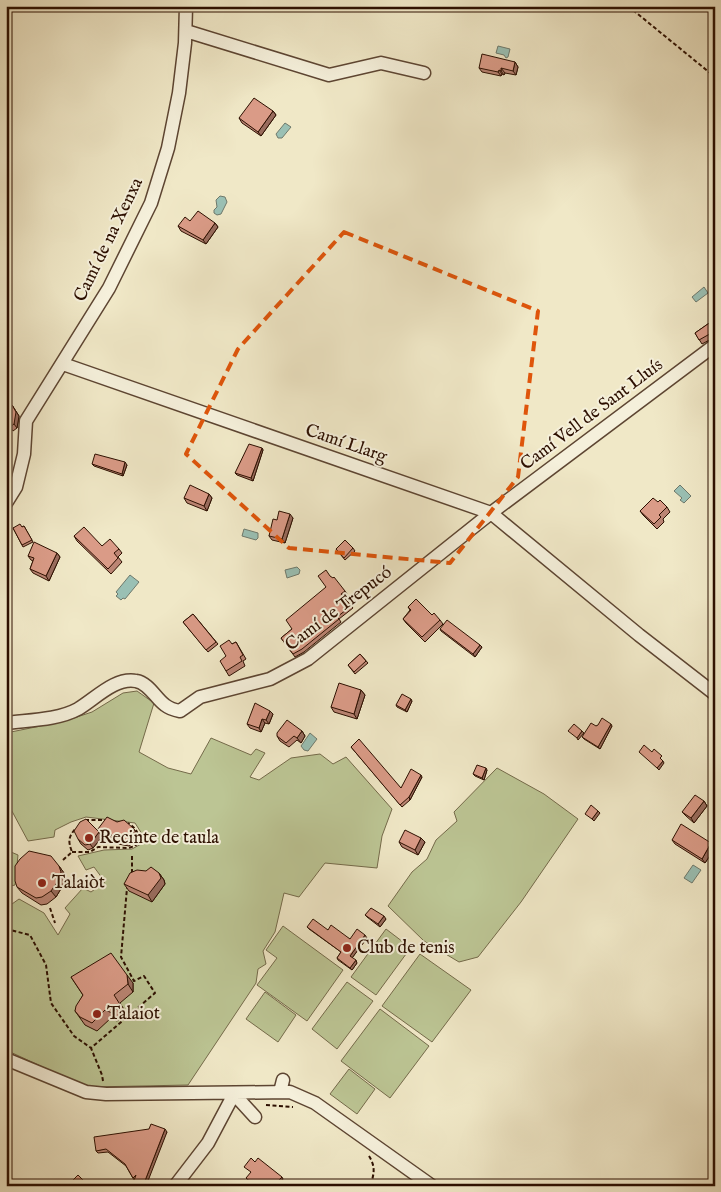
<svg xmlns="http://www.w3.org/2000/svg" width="721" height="1192" viewBox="0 0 721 1192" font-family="'IM FELL English',serif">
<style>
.green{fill:#bcc594;stroke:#746a4a}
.water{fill:#9ac0b4;stroke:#6e796c}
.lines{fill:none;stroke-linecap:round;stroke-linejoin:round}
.minor-casing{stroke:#5d4532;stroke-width:15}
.path{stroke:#2c0f00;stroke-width:2;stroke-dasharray:4 2.5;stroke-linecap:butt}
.minor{stroke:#f5f0db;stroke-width:12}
.wall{fill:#bb8574;stroke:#2c0f00}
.shaded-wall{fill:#996c5e;stroke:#2c0f00}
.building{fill:#da9b87;stroke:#2c0f00}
.marked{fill:none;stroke:#df550b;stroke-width:4;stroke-dasharray:10 6;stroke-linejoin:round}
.poi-dot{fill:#8f2418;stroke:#f5f0db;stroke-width:2}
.labels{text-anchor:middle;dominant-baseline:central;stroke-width:4;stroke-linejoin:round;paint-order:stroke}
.street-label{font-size:18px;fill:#2c0f00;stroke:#f5f0db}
.poi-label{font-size:18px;fill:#2c0f00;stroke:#f5f0db;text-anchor:start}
</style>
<rect width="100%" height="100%" fill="#f0e8c7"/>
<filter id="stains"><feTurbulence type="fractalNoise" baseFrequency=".004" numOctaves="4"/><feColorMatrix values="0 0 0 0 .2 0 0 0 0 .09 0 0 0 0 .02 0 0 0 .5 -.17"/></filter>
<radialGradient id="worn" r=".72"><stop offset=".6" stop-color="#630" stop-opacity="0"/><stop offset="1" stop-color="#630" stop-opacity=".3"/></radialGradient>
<!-- green -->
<path class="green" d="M137 691 154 703 139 752 168 768 191 774 211 738 251 755 256 749 265 753 250 777 259 780 291 758 320 754 333 764 346 757 392 809 382 836 377 868 325 863 299 897 284 893 275 932 263 951 266 964 258 969 256 983 188 1085 91 1087 62 1076 6 1050V903L12 904 19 899 44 913 58 935 70 914 65 908 83 888 91 892 105 882 94 867 86 870 78 856 104 850 132 849 141 844 142 834 135 823 86 817 71 822 55 830 54 837 28 841 6 800V733L65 721 92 712 123 693Z
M497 768 544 794 578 819 521 902 478 957 459 962 424 941 388 906 412 872 427 859 436 840 457 821 454 812Z
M6 827 11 837 7 838 11 852 18 855 15 885 6 887Z
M283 926 343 970 307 1021 257 985 277 958 266 950Z
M386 929 407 945 409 950 376 995 351 977Z
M420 954 471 990 432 1042 382 1006Z
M347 982 373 1001 337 1049 312 1029Z
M265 992 296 1015 278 1042 246 1019Z
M380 1009 429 1046 390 1098 341 1061Z
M349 1069 375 1089 357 1114 330 1094Z"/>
<!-- water -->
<path class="water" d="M498 46 510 49 508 57 506 58 504 55 496 53Z
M285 123 291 127 282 138H278L276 134Z
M220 196 225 197 227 202 221 214 217 215 214 213V210L217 207 216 200Z
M704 287 708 293 696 302 692 297Z
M680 485 691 496 684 503 680 500 682 498 674 491Z
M244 529 258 533V538L256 540 242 536Z
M297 567 300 570 299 574 287 578 285 570Z
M130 575 139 582 125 599 123 598 121 600 116 596 118 594 116 592Z
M310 733 317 739 308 751 304 750 301 746Z
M693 865 701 870 692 883 684 878Z"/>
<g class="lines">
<!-- minor casing -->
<g class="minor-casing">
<path id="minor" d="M186 31 329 75 381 63 424 73
M63 364 491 513 639 635 715 694
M6 503 16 487 24 454 26 421 109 288 151 203 168 148 179 93 185 43 186 6
M6 723C29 720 58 720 78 709 95 699 115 677 136 681 149 683 156 699 165 705 170 709 174 710 180 711L200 697 270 679 308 659 491 513 715 345
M6 1059 86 1092 106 1094 290 1092 315 1103 432 1186
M280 1092 283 1080
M234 1094 255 1117
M175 1186 208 1143 234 1094"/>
</g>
<!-- path -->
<path class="path" d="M628 6 715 77
M85 820H105
M72 852H90L98 847 128 848 135 846 138 842C139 833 136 828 128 823
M132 856V874
M63 860 72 852C68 841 68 837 76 828
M50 908 55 923
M6 929 30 935 46 965 51 1003 74 1036 91 1048
M103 1081 102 1075 91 1048 155 993 144 976 134 981 121 957 127 888
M266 1105 293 1107
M369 1156C376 1167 374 1175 370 1186"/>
<!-- minor -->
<use href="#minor" class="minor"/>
</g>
<!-- wall -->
<path class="wall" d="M515 62 518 67 516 75 505 73 504 75 502 74 501 76 482 72 479 68Z
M273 111 276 115 261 136 242 123 239 118Z
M215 223 218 227 206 244 181 231 178 226Z
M715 319V337L702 344 695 333Z
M12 405 19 416 17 428 13 431 10 427Z
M262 448 263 450 253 481 237 475 235 473Z
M92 464 127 465 123 476 94 466Z
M209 494 212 498 207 511 187 503 184 498Z
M658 502 667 507 670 512 663 519 664 522 657 529 643 515 640 511Z
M293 518 285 543 272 540 269 536 277 520Z
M24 526 33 542 23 547 13 528 22 527Z
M74 536 102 546 119 549 122 553 118 557 122 562 111 574 77 541Z
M353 548 355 551 345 560 336 549Z
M57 553 60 557 49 581 33 573 30 569 33 561 31 560 28 556Z
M330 576 345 591 347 594 343 596 353 608 339 619 341 622 304 652 295 657 281 638 292 629 326 587Z
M408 607 432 615 440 620 443 624 425 642 406 623 403 619 410 610Z
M193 614 218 644 208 652 183 622Z
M440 629 480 645 482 647 475 657 441 631Z
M236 642 246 659 243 661 245 666 229 676 226 671V656L232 644Z
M360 654 368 663 355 674 348 665Z
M361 690 365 695 357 719 334 712 331 707Z
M412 701 407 712 397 707 396 705Z
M270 711 273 714 269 724 265 723 261 732 250 728 247 724Z
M596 726H612L600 749 584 739 582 737Z
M302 731 305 736 301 743 297 740 289 747 280 741 277 736Z
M351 747 401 788 422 777 410 800 402 807Z
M487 770 484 780 475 776 473 774Z
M704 801 707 806 694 823 686 816 682 812Z
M117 822 133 828 136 832V841L129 846 118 844 113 838 101 833 98 829Z
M102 837 93 848 88 850 81 844 78 839Z
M421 838 425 842 418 855 402 847 399 842Z
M672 840 711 843 715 848 705 863 675 844Z
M59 866 64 873 66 879 62 887 56 897 47 904 41 905 22 893 17 887Z
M159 873 164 880 165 884 152 902 129 891 124 884Z
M365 915 386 919 380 927 367 917Z
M307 927 328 930 350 939 367 938 352 958 357 963 352 970 338 960 337 958 341 952 309 929Z
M71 977 133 983V992L120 1003 127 1014 117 1021 111 1018 97 1031 85 1025 75 1011 83 995Z
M167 1132 134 1180 126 1166 108 1152 98 1153 96 1151Z"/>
<!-- shaded-wall -->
<path class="shaded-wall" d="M515 62 518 67 516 75 513 71Z
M501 68 505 73 504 75 501 71Z
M499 70 502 74 501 76 498 72Z
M273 111 276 115 261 136 258 132Z
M215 223 218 227 206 244 203 240Z
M12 405 19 416 17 428 14 424Z
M262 448 263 450 253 481 251 478Z
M125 462 127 465 123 476 122 474Z
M209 494 212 498 207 511 204 506Z
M290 514 293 518 285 543 282 539Z
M57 553 60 557 49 581 46 576Z
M480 645 482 647 475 657 473 654Z
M361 690 365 695 357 719 354 714Z
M411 699 412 701 407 712 405 710Z
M270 711 273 714 269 724 266 720Z
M262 719 265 723 261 732 259 728Z
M611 724 612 726 600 749 598 747Z
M302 731 305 736 301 743 297 738Z
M582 731 584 733 578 740 577 738Z
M663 761 664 763 659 770 657 768Z
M486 768 487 770 484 780 482 778Z
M421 775 422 777 410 800 409 797Z
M704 801 707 806 694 823 691 818Z
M598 811 600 813 594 821 592 819Z
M133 828 136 832V841L133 837Z
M99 832 102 837 93 848 90 844Z
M421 838 425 842 418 855 415 850Z
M711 843 715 848 705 863 702 859Z
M59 866 64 873 66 879 62 887 56 897 51 891Z
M159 873 164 880 165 884 152 902 148 895Z
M384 916 386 919 380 927 378 924Z
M365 935 367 938 352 958 350 956Z
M356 960 357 963 352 970 350 968Z
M127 975 133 983V992L128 984Z
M165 1129 167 1132 146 1186H143Z
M282 1177 283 1179 280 1184 278 1181Z"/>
<!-- building -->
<path class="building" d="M482 54 515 62 513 71 501 68V71L499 70 498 72 479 68Z
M254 98 273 111 258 132 239 118Z
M198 211 215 223 203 240 178 226 185 217 190 221Z
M715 319V331L699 340 695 333Z
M12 405 16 412 14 424 10 427 6 419V408Z
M249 444 262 448 251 478 235 473Z
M95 454 125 462 122 474 92 464Z
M190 485 209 494 204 506 184 498Z
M653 498 658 502 660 500 667 507 659 515 661 517 654 524 640 511Z
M279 511 290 514 282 539 269 536 273 519 277 520Z
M20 524 22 527 24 526 32 540 22 545 13 528Z
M84 527 102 546 110 539 119 549 114 553 118 558 108 569 74 536Z
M345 540 353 548 344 558 336 549Z
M34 542 57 553 46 576 30 569 34 558 28 556Z
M326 570 330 576 333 578 334 577 345 591 341 594 351 606 337 617 339 619 302 649 293 654 281 638 292 629 286 620 326 587 318 576Z
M416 599 432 615 434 613 440 620 422 637 403 619 411 610 408 607Z
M193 614 216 642 206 650 183 622Z
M447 620 480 645 473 654 440 629Z
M229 640 232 644 236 642 243 655 240 657 242 661 226 671 220 661 226 656 220 646Z
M360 654 366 661 354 672 348 665Z
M339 683 361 690 354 714 331 707Z
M402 694 411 699 405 710 396 705Z
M255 703 270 711 266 720 262 719 259 728 247 724Z
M602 718 611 724 598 747 582 737 591 723 596 726 598 725Z
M287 720 302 731 297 738 294 736 286 743 277 736V733Z
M574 724 582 731 577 738 568 731Z
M359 739 401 788 411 769 421 775 409 797 400 805 351 747Z
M644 745 652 752 654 749 662 756 660 758 663 761 657 768 639 752Z
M477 765 486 768 482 778 473 774Z
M695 795 704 801 691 818 682 812Z
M591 805 598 811 592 819 585 814Z
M107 817 117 822 124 820 133 828V837L126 842 115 840 110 833 98 829Z
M86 819 99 832 90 844 85 845 78 839 74 831 80 822Z
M681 824 711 843 702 859 672 840Z
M405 830 421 838 415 850 399 842Z
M29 851 51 856 59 866 61 872 58 881 51 891 42 897 36 898 17 887 15 881V866L20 859Z
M151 867 159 873 161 878 148 895 124 884 130 873 137 870 146 871Z
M371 908 384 916 378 924 365 915Z
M313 919 328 930 331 925 350 939 357 929 365 935 350 956 356 960 350 968 337 958 341 952 307 927Z
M111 953 127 975 128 984 114 995 121 1006 112 1013 105 1010 92 1023 80 1017 75 1011 76 1006 83 995 71 977Z
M151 1124 165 1129 143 1186H132L136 1175 133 1178 125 1164 106 1149 96 1151 94 1137 149 1129Z
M251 1158 255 1162 258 1158 282 1177 278 1181 284 1186H255L246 1178 251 1172 244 1167Z
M78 1175 85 1182 84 1186H70L69 1184Z
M221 1182 225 1186H206Z"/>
<!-- marked area -->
<path class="marked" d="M344 232 538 311 518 477 450 563 289 548 186 454 238 349Z"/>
<!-- markers -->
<g class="poi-dot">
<circle cx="89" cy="838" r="5"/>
<circle cx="42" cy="883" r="5"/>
<circle cx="347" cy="948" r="5"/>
<circle cx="97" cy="1014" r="5"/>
</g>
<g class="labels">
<!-- street labels -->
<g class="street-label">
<text transform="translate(109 240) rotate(-64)">Camí de na Xenxa</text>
<text transform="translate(592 415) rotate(-37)">Camí Vell de Sant Lluís</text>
<text transform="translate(346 444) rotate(19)">Camí Llarg</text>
<text transform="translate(339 609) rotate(-37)">Camí de Trepucó</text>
</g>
<!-- poi labels -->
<g class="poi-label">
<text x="99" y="838">Recinte de taula</text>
<text x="52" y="883">Talaiòt</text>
<text x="357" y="948">Club de tenis</text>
<text x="107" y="1014">Talaiot</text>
</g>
</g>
<!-- margin -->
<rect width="721" height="1192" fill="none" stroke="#f0e8c7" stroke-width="25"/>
<rect x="8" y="8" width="706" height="1177" fill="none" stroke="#2c0f00" stroke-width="2.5"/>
<rect x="12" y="12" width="696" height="1167" fill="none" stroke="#2c0f00"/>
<rect width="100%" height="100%" filter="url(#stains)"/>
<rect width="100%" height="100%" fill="url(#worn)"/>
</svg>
